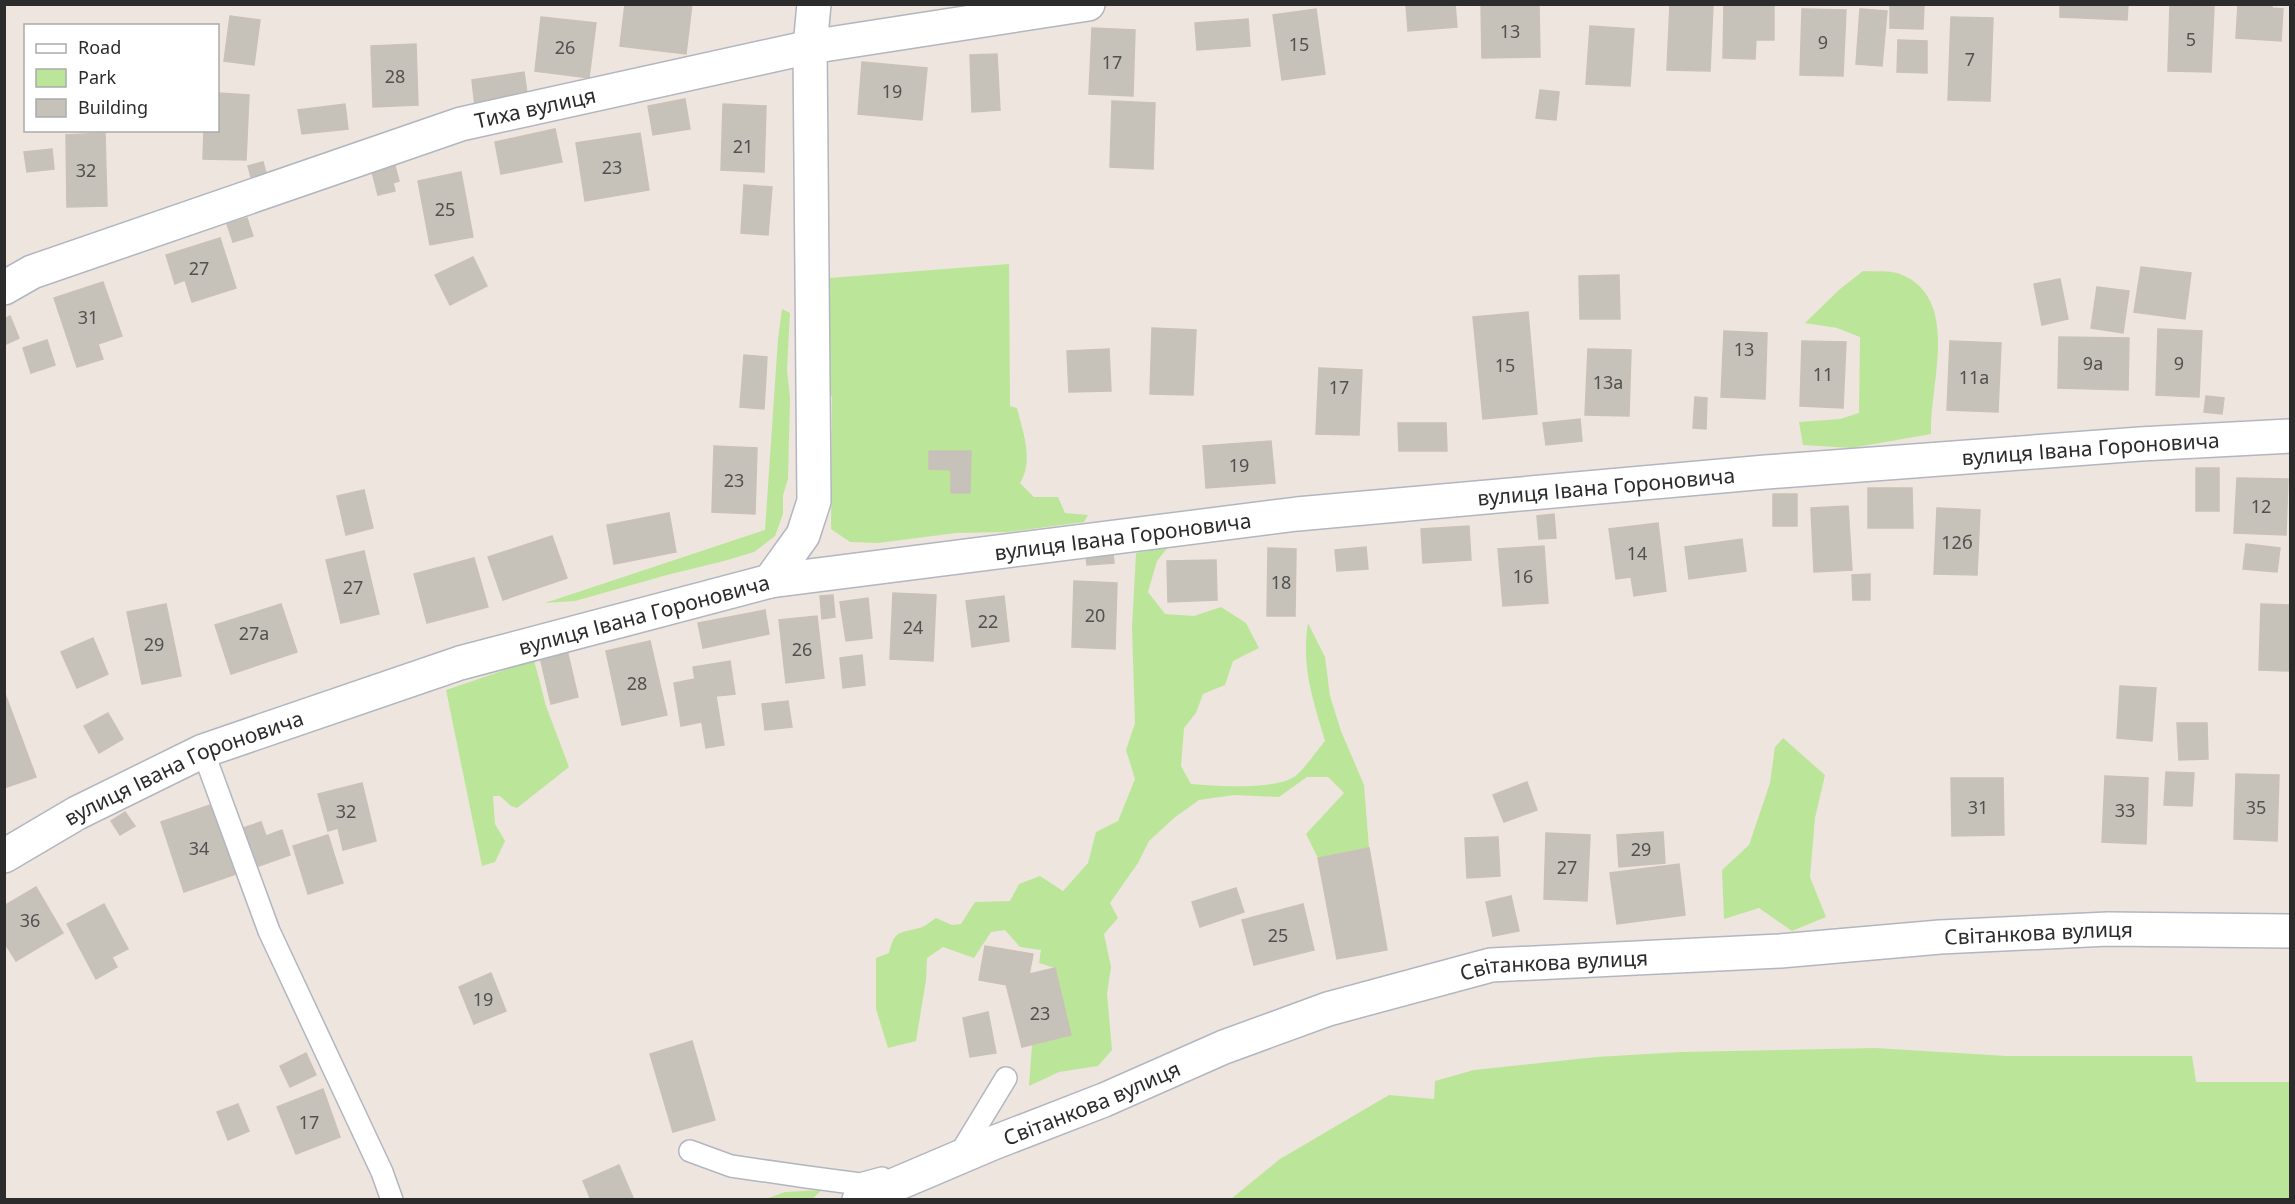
<svg xmlns="http://www.w3.org/2000/svg" width="2295" height="1204" viewBox="0 0 2295 1204" font-family="'Noto Sans',sans-serif">
<style>
.green{fill:#bbe699}
.building{fill:#c6c1b9;stroke:#cac1b7;stroke-width:1.5}
.lines{fill:none;stroke-linecap:round;stroke-linejoin:round}
.lane-casing{stroke:#b2b6c0;stroke-width:24}
.street-casing{stroke:#b2b6c0;stroke-width:36}
.lane{stroke:#fff;stroke-width:21}
.street{stroke:#fff;stroke-width:33}
.labels{text-anchor:middle;dominant-baseline:central;stroke-width:6;stroke-linejoin:round;paint-order:stroke}
.number-label{font-size:18px;fill:#52514f}
.street-label{font-size:21px;fill:#2c2c2c;stroke:#fff}
</style>
<rect width="100%" height="100%" fill="#eee5de"/>
<!-- green -->
<path class="green" d="M1009 264 1010 406 1017 408C1023 433 1034 460 1020 483L1034 497H1058L1065 513 1088 515 1084 522 1008 532 956 533 878 543 850 542 831 529 832 397 828 388 829 278Z
M1863 271C1874 272 1889 270 1900 274 1962 298 1929 385 1931 434L1851 448 1803 445 1799 422 1840 419 1859 413 1860 337 1837 328 1805 323 1840 289Z
M782 309 790 313 787 370 790 398 788 479 783 495V514L775 536 754 552 724 561 667 575 575 601 545 603 765 530 778 339Z
M1168 547 1157 561 1148 592 1165 614 1194 616 1221 607 1246 623 1259 648 1233 661 1225 685 1203 694 1196 713 1184 728 1181 766 1191 784C1215 786 1273 790 1294 777 1304 770 1317 750 1325 741 1313 699 1301 668 1308 623L1325 657 1330 696 1341 731 1364 785 1369 848 1318 858 1306 834 1344 793 1328 777H1307L1279 797 1234 795 1199 800 1174 818 1149 841 1138 863 1110 903 1118 918 1104 934 1111 967 1107 994 1112 1050 1098 1066 1059 1072 1029 1086 1032 1045 1071 1035 1055 968 1039 963 1041 950 1020 947 1005 930 991 932 974 958 943 947 927 958 926 980 916 1041 888 1048 876 1009V958L889 953C895 929 899 934 919 928 925 927 931 921 936 918L952 925 961 924 975 902 1010 901 1019 884 1040 876 1063 891 1088 863 1096 832 1118 821 1135 779 1126 750 1135 723 1132 628 1136 553Z
M534 660 546 706 569 767 517 808 511 806 500 796H493L495 824 505 841 495 862 482 866 446 690Z
M1783 738 1825 775 1815 818 1810 877 1826 917 1792 931 1759 908 1724 919 1722 870 1749 845 1770 783 1775 747Z
M1875 1048 2007 1056H2192L2196 1082H2289V1058H2290V1199H1231L1280 1159 1389 1095 1434 1099 1435 1081 1474 1070 1596 1057 1681 1052Z
M822 1190 812 1199 763 1200 785 1192Z"/>
<!-- building -->
<path class="building" d="M625 4H692L686 54 620 46Z
M1406 4H1455L1457 27 1408 31Z
M1481 4H1539L1540 57 1482 58Z
M1670 4 1713 5 1710 71 1667 70Z
M1724 4H1774V40H1756L1755 59 1723 58Z
M1890 4H1924L1923 29 1890 28Z
M2060 4H2128L2127 20 2060 17Z
M2238 4H2272V8L2283 9 2281 41 2236 38Z
M2170 5 2214 7 2211 72 2168 71Z
M1316 9 1325 74 1282 80 1273 15Z
M1802 9 1846 10 1843 76 1800 75Z
M1860 9 1887 11 1882 66 1856 64Z
M230 16 260 20 254 65 224 61Z
M541 17 596 23 589 78 535 71Z
M1951 17 1993 18 1990 101 1948 100Z
M1248 19 1250 46 1197 50 1195 23Z
M1590 26 1634 29 1630 86 1586 84Z
M1092 28 1135 30 1133 96 1089 94Z
M1898 40 1927 41V73L1897 72Z
M416 44 418 105 373 107 371 46Z
M997 54 1000 110 972 112 970 55Z
M862 62 927 68 922 120 858 114Z
M524 72 528 100 475 107 472 80Z
M1540 90 1559 92 1556 120 1536 118Z
M218 93 249 95 246 160 203 159 204 130H218Z
M685 99 690 129 653 135 648 106Z
M1112 101 1155 103 1153 169 1110 167Z
M345 104 348 129 302 134 298 110Z
M723 104 766 106 764 172 721 170Z
M555 129 562 162 501 174 495 142Z
M105 133 107 206 67 207 66 135Z
M640 133 649 190 585 201 576 143Z
M52 149 54 169 27 172 24 152Z
M263 162 266 173 251 177 248 166Z
M395 166 399 181 393 183 395 191 378 195 372 172Z
M461 172 473 237 430 245 418 181Z
M744 185 772 187 768 235 741 233Z
M247 218 253 236 233 242 227 224Z
M220 238 236 288 192 302 185 280 175 284 166 255Z
M473 257 487 286 450 305 435 275Z
M2141 267 2191 273 2185 319 2134 312Z
M1619 275 1620 319H1580L1579 276Z
M2060 279 2068 319 2042 325 2034 284Z
M103 282 122 336 98 344 103 359 77 367 54 298Z
M2097 287 2129 291 2123 333 2091 328Z
M1528 312 1537 414 1483 419 1473 317Z
M10 316 19 338 4 345V319Z
M1152 328 1196 330 1193 395 1150 394Z
M2158 329 2202 331 2199 397 2156 395Z
M1724 331 1767 333 1765 399 1721 397Z
M2059 337 2129 338 2128 390 2058 388Z
M47 340 55 365 31 373 23 348Z
M1802 341 1846 342 1843 408 1800 406Z
M1950 341 2001 343 1998 412 1947 410Z
M1109 349 1111 391 1069 392 1067 351Z
M1588 349 1631 350 1629 416 1585 415Z
M744 355 767 357 764 409 740 407Z
M1319 368 1362 370 1359 435 1316 434Z
M2206 396 2224 398 2222 414 2204 412Z
M1695 397 1707 398 1706 429 1693 428Z
M1580 419 1582 441 1546 445 1543 423Z
M1398 423H1446L1447 451H1399Z
M1271 441 1275 483 1206 488 1203 446Z
M714 446 757 448 755 514 712 512Z
M929 451H971L970 493H951V470L929 469Z
M2196 468H2219V511H2196Z
M2237 478 2288 479 2286 535 2234 533Z
M1868 488H1912L1913 528H1868Z
M364 490 373 528 346 535 337 496Z
M1773 494H1797V526H1773Z
M1848 506 1852 570 1814 572 1811 508Z
M1937 508 1980 510 1977 575 1934 574Z
M669 513 676 552 614 564 607 525Z
M1554 514 1556 538 1539 539 1537 516Z
M1658 523 1666 591 1634 596 1631 577 1616 579 1609 529Z
M1469 526 1471 560 1423 563 1421 529Z
M552 536 567 578 503 600 488 557Z
M1742 539 1746 571 1689 579 1685 547Z
M1112 544 1114 563 1087 565 1085 547Z
M2246 544 2280 548 2277 572 2243 569Z
M1544 546 1548 603 1503 606 1498 549Z
M1366 547 1368 569 1337 571 1335 550Z
M1268 548 1296 549 1295 616H1267Z
M364 551 379 614 341 623 326 560Z
M474 558 488 607 427 623 414 574Z
M1216 560 1217 600 1168 602 1167 561Z
M1870 574V600H1853L1852 575Z
M1074 581 1117 583 1115 649 1072 647Z
M893 593 936 595 933 661 890 659Z
M833 595 835 617 822 619 820 596Z
M1004 596 1009 641 972 647 966 601Z
M868 598 872 638 846 641 840 602Z
M166 604 181 676 142 684 127 612Z
M281 604 297 652 231 674 215 625Z
M2261 604 2290 605V671L2259 670Z
M765 610 769 634 703 648 698 623Z
M817 616 824 678 786 683 779 620Z
M93 638 108 674 77 688 61 652Z
M650 641 667 715 622 725 606 651Z
M567 650 578 697 551 704 540 657Z
M862 655 865 685 843 688 840 658Z
M730 661 735 694 716 696 724 745 706 748 693 667Z
M695 679 702 722 681 726 674 683Z
M2120 686 2156 688 2152 741 2117 738Z
M4 691 36 777 4 788Z
M788 701 792 727 765 730 762 704Z
M108 713 123 739 99 753 84 726Z
M2177 723H2207L2208 759 2179 760Z
M2166 772 2194 773 2192 806 2164 805Z
M2236 774 2279 775 2277 841 2234 839Z
M2105 776 2148 778 2146 844 2102 842Z
M1951 778H2003L2004 835 1952 836Z
M1527 782 1537 810 1504 822 1493 795Z
M362 783 376 841 343 850 338 828 328 831 318 794Z
M213 804 236 874 184 892 161 822Z
M125 812 135 826 120 835 111 821Z
M261 822 266 836 282 830 290 855 256 867 243 828Z
M1663 832 1665 863 1619 867 1617 835Z
M1546 833 1590 835 1587 901 1544 899Z
M328 835 343 883 308 894 293 846Z
M1498 837 1500 876 1467 878 1465 838Z
M1369 848 1387 950 1337 959 1318 858Z
M1679 864 1685 915 1617 924 1610 873Z
M36 887 63 933 16 961 4 942V906Z
M1236 888 1244 912 1200 927 1192 902Z
M1511 896 1519 931 1493 936 1486 902Z
M104 904 128 949 112 957 117 967 96 979 67 924Z
M1303 904 1314 950 1254 965 1242 920Z
M985 946 1033 954 1029 975 1005 980 1007 985 979 980Z
M1055 968 1071 1035 1022 1047 1005 980Z
M491 973 506 1011 474 1024 459 987Z
M988 1012 996 1053 970 1057 963 1018Z
M692 1041 715 1120 673 1132 650 1054Z
M306 1053 316 1075 290 1087 280 1066Z
M323 1089 340 1137 296 1154 277 1107Z
M238 1104 249 1131 228 1140 217 1112Z
M619 1165 634 1200H591L583 1181Z"/>
<g class="lines">
<!-- lane casing -->
<g class="lane-casing">
<path id="lane" d="M203 751 269 931 382 1172 392 1200
M690 1151 731 1166 807 1177 860 1184 882 1178
M958 1157 1006 1078"/>
</g>
<!-- street casing -->
<g class="street-casing">
<g id="street">
<path id="s1" d="M4 288 32 272 461 124 810 47 1088 4"/>
<path d="M770 581 803 535 814 501 810 47 814 4"/>
<path id="s2" d="M4 856 77 813 203 751 460 663 770 581 1297 514 1766 472 2140 444 2290 436"/>
<path id="s3" d="M859 1200 993 1143 1104 1100 1224 1047 1328 1009 1491 965 1780 951 1940 937 2108 929 2290 931"/>
</g>
</g>
<!-- lane -->
<use href="#lane" class="lane"/>
<!-- street -->
<use href="#street" class="street"/>
</g>
<g class="labels">
<!-- number labels -->
<g class="number-label">
<text x="1510" y="31">13</text>
<text x="2191" y="39">5</text>
<text x="1823" y="42">9</text>
<text x="1299" y="44">15</text>
<text x="565" y="47">26</text>
<text x="1970" y="59">7</text>
<text x="1112" y="62">17</text>
<text x="395" y="76">28</text>
<text x="892" y="91">19</text>
<text x="743" y="146">21</text>
<text x="612" y="167">23</text>
<text x="86" y="170">32</text>
<text x="445" y="209">25</text>
<text x="199" y="268">27</text>
<text x="88" y="317">31</text>
<text x="1744" y="349">13</text>
<text x="2093" y="363">9а</text>
<text x="2179" y="363">9</text>
<text x="1505" y="365">15</text>
<text x="1823" y="374">11</text>
<text x="1974" y="377">11а</text>
<text x="1608" y="382">13а</text>
<text x="1339" y="387">17</text>
<text x="1239" y="465">19</text>
<text x="734" y="480">23</text>
<text x="2261" y="506">12</text>
<text x="1957" y="542">12б</text>
<text x="1637" y="553">14</text>
<text x="1523" y="576">16</text>
<text x="1281" y="582">18</text>
<text x="353" y="587">27</text>
<text x="1095" y="615">20</text>
<text x="988" y="621">22</text>
<text x="913" y="627">24</text>
<text x="254" y="633">27а</text>
<text x="154" y="644">29</text>
<text x="802" y="649">26</text>
<text x="637" y="683">28</text>
<text x="1978" y="807">31</text>
<text x="2256" y="807">35</text>
<text x="2125" y="810">33</text>
<text x="346" y="811">32</text>
<text x="199" y="848">34</text>
<text x="1641" y="849">29</text>
<text x="1567" y="867">27</text>
<text x="30" y="920">36</text>
<text x="1278" y="935">25</text>
<text x="483" y="999">19</text>
<text x="1040" y="1013">23</text>
<text x="309" y="1122">17</text>
</g>
<!-- street labels -->
<g class="street-label">
<text stroke="none"><textPath href="#s1" startOffset="562">Тиха вулиця</textPath></text>
<text stroke="none"><textPath href="#s2" startOffset="2145">вулиця Івана Гороновича</textPath></text>
<text stroke="none"><textPath href="#s2" startOffset="1659">вулиця Івана Гороновича</textPath></text>
<text stroke="none"><textPath href="#s2" startOffset="1173">вулиця Івана Гороновича</textPath></text>
<text stroke="none"><textPath href="#s2" startOffset="687">вулиця Івана Гороновича</textPath></text>
<text stroke="none"><textPath href="#s2" startOffset="201">вулиця Івана Гороновича</textPath></text>
<text stroke="none"><textPath href="#s3" startOffset="1224">Світанкова вулиця</textPath></text>
<text stroke="none"><textPath href="#s3" startOffset="738">Світанкова вулиця</textPath></text>
<text stroke="none"><textPath href="#s3" startOffset="252">Світанкова вулиця</textPath></text>
</g>
</g>
<!-- border -->
<rect width="2295" height="1204" fill="none" stroke="#2c2c2c" stroke-width="12"/>
<!-- legend -->
<rect x="24" y="24" width="195" height="108" fill="#ffffff" stroke="#ababab" stroke-width="1.5"/>
<rect x="36" y="44" width="30" height="9" fill="#ffffff" stroke="#ababab" stroke-width="1.5"/>
<text x="78" y="54" font-size="18" fill="#2c2c2c">Road</text>
<rect x="36" y="69" width="30" height="18" fill="#bbe699" stroke="#ababab" stroke-width="1.5"/>
<text x="78" y="84" font-size="18" fill="#2c2c2c">Park</text>
<rect x="36" y="99" width="30" height="18" fill="#c6c1b9" stroke="#ababab" stroke-width="1.5"/>
<text x="78" y="114" font-size="18" fill="#2c2c2c">Building</text>
</svg>
